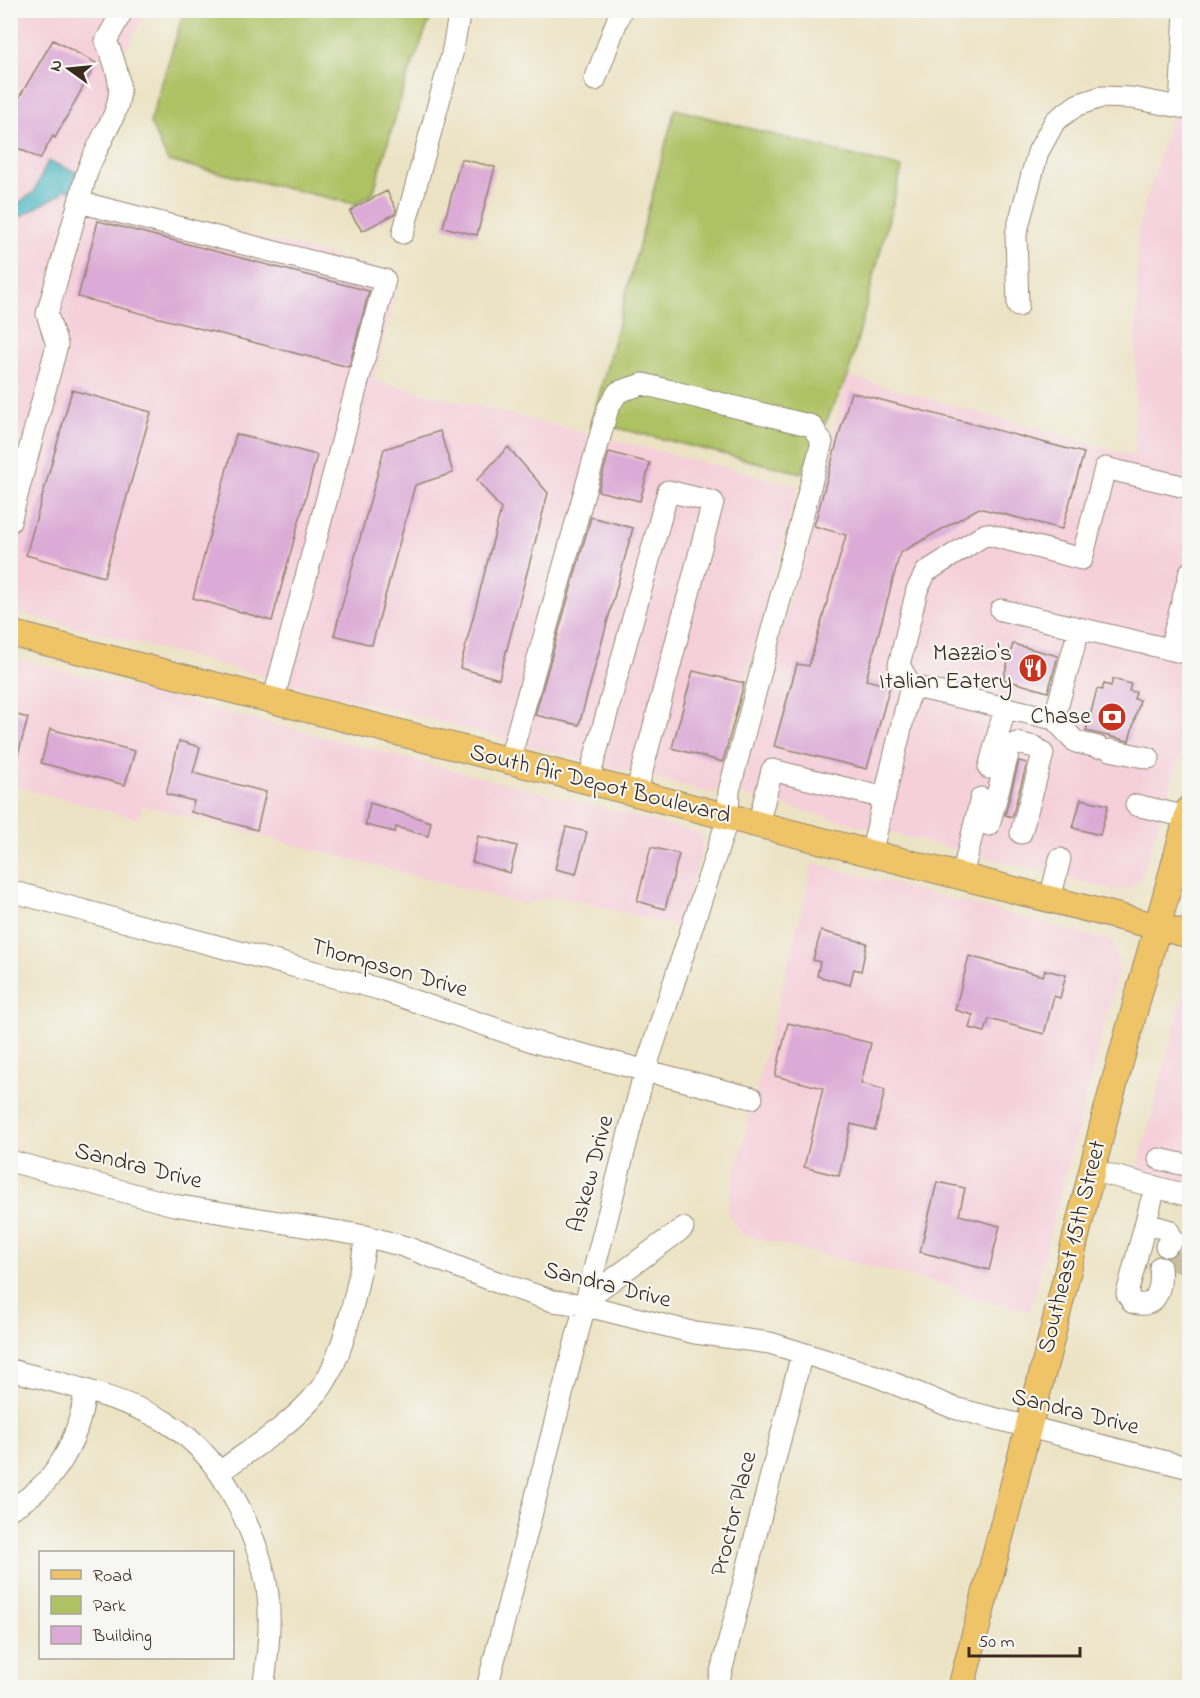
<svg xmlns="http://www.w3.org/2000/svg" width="1200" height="1698" viewBox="0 0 1200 1698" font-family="'Indie Flower',sans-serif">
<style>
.built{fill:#f5cfda}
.green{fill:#aec164;stroke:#747641;stroke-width:1.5}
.water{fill:#48b6c2;stroke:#427070;stroke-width:1.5}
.building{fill:#dbaad6}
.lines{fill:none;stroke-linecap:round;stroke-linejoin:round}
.minor-tunnel{stroke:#c9bea3;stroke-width:21;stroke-dasharray:21 10;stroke-linecap:butt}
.minor-casing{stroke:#948671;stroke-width:23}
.major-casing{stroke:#948671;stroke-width:28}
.minor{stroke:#fff;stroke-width:21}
.major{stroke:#efc469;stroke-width:26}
.labels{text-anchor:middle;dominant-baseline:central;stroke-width:4.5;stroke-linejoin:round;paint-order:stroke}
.poi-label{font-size:24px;fill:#3b2a1e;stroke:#f6f6f2;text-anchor:end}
.street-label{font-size:24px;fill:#3b2a1e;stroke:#f6f6f2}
</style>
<rect width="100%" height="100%" fill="#f6f6f2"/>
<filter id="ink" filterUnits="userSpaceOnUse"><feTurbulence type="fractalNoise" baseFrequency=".0167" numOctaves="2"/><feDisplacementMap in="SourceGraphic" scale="12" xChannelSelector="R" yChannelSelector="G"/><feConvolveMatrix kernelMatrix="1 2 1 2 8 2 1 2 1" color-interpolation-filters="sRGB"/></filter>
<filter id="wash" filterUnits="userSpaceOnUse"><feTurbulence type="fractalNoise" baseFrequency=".008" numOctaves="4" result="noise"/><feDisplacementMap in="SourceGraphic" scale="24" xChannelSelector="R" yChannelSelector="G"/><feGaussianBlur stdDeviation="1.35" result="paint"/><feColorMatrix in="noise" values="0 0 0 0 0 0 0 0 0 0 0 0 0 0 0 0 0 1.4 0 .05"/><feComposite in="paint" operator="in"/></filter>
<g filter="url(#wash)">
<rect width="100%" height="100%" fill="#ece3c4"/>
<!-- built -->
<path class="built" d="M11 11H147L112 74V98L76 172 48 161 34 192 11 208Z
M1171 116 1189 121V731L1141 878 1130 888 1114 890 738 794 848 376 1134 456 1138 228Z
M65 188 399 273 374 380 798 486 715 794 11 610V222L61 194Z
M10 657 696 832 703 837 701 855 677 926 558 896 523 904 142 805 138 819 11 785Z
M813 863 1112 941 1119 969 1030 1311 966 1296 951 1287 740 1234 726 1210Z
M1189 971V1184L1137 1170Z"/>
<!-- green -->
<path class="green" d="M184 11H433L405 84 373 194 355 204 168 161 150 123Z
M675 109 902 168 848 376 801 473 592 422Z"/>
<!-- water -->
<path class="water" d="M48 161 76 172 71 191 65 189 61 194 11 222V208L34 192Z"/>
<g id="blocks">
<!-- building -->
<path class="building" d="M53 40 96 63 55 138 53 136 40 159 10 144V113Z
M461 159 495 167 477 235 443 227Z
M387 191 396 209 395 214 362 231 350 212 355 207Z
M98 221 369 291 349 367 78 297Z
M72 390 151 412 104 577 26 555Z
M851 392 1084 453 1062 529 979 508 900 553 866 680 890 686 867 769 774 746 797 664 809 666 846 535 814 526Z
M440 431 453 473 415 485 372 645 334 635 384 449Z
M236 434 317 455 272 621 193 598Z
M508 447 548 493 499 679 460 668 501 509 477 480Z
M609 452 650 463 640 501 598 491Z
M591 517 633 528 579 725 535 715Z
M1013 644 1058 656 1048 692 1003 679Z
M693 671 744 683 723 762 672 748Z
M1113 679 1131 684 1129 691 1136 692 1134 699 1140 700 1129 741 1086 731 1097 689 1102 690 1104 684 1111 686Z
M10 713 28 718 14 769 10 768Z
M50 729 135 751 125 785 41 763Z
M179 741 200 747 193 773 266 792 257 830 191 812 194 801 166 794Z
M1019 761 1027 763 1012 817 1005 815Z
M1081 799 1108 805 1100 835 1073 828Z
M370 803 431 822 428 836 396 827 395 832 365 825Z
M566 827 587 832 576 874 555 869Z
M478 836 517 846 510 873 472 862Z
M651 847 679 854 665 909 637 901Z
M821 931 867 943 861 971 854 969 850 985 817 976 820 962 813 960Z
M969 956 1043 976 1045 970 1066 975 1060 998 1054 996 1044 1034 989 1019 985 1032 969 1028 973 1015 955 1010Z
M788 1023 871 1043 861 1083 885 1090 875 1130 851 1124 839 1176 804 1167 823 1088 775 1076Z
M937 1182 965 1188 959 1215 1000 1226 989 1270 920 1252Z"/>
</g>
</g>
<g filter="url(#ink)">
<use href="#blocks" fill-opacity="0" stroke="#948671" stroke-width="1.5"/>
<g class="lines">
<!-- minor-tunnel -->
<path class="minor-tunnel" d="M1172 1271 1178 1249"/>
<!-- minor casing -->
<g class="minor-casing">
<path id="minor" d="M595 80 621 10
M1180 107 1185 10
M79 202C83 189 85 174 91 162 115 108 133 102 106 41L123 10
M403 233 452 54 460 10
M1018 306 1016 234 1038 152 1055 121 1077 105 1101 97 1132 98 1190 109
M10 522 57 345 47 314 79 202 385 280 273 701
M1001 610 1190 654
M1170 649 1190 572
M911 686 1054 719 1076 742 1098 747
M1054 719 1079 629
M1110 750 1149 758
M989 768 1005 708
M588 782 668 491 713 502 636 794
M1136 805 1187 817
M758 825 772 770 885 798
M989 825 1010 747 1016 743 1035 747 1043 754 1021 833
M871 854 911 686 899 665 917 590 926 572 986 534 1082 559 1105 468 1190 488
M962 876 981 798
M10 891 379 989 538 1043 752 1098
M1050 899 1060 859
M1159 1159 1190 1166
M10 1161 174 1205 366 1236 406 1247 494 1281 553 1301 584 1305 695 1333 770 1343 876 1376 954 1408 1190 1468
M1091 1170 1190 1196
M1155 1187 1127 1294 1133 1303C1158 1310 1162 1287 1160 1267
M1147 1224 1168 1230 1173 1239 1166 1246
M586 1299 683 1228
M10 1370C57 1382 125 1398 166 1422 199 1442 220 1469 237 1503 272 1571 275 1612 263 1688
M221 1471C254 1447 291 1425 317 1393 344 1362 360 1277 366 1236
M10 1509C56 1485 79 1440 85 1391
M487 1688 645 1070 728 818 729 791 822 442 812 426 643 384 618 392 608 408 509 762
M717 1688 802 1353"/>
</g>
<!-- major casing -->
<g class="major-casing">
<path id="major" d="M10 633 1190 935
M961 1688 1050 1344 1104 1121 1190 808"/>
</g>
<!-- minor -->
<use href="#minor" class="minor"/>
<!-- major -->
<use href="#major" class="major"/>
</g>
</g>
<!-- icons -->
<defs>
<g id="restaurant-disc" transform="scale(1.5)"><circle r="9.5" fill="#c8321e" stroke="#f6f6f2"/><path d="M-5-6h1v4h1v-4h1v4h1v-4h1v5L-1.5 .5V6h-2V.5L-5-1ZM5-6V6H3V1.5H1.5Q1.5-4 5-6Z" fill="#fff"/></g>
<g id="bank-disc" transform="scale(1.5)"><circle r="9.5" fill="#c8321e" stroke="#f6f6f2"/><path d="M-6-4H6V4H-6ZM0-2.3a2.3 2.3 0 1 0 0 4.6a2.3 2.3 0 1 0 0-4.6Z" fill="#fff"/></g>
</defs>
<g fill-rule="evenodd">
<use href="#restaurant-disc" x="1033" y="668"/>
<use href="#bank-disc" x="1112" y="717"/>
</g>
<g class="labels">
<!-- poi labels -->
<g class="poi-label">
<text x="1012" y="654">Mazzio's<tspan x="1012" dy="28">Italian Eatery</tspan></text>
<text x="1091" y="717">Chase</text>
</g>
<!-- street labels -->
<g class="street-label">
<text transform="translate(600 785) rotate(14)">South Air Depot Boulevard</text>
<text transform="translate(389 969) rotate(16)">Thompson Drive</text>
<text transform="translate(138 1167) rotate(14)">Sandra Drive</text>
<text transform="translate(592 1174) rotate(-75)">Askew Drive</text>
<text transform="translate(1073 1247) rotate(-76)">Southeast 15th Street</text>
<text transform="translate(607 1286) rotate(14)">Sandra Drive</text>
<text transform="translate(1075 1413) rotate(14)">Sandra Drive</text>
<text transform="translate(735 1514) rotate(-76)">Proctor Place</text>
</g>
</g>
<!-- margin -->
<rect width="1200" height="1698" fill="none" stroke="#f6f6f2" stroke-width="36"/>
<!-- legend -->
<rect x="39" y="1551" width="195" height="108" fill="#f6f6f2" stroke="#aba49d" stroke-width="1.5"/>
<rect x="51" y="1570" width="30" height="9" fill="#efc469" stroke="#aba49d" stroke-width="1.5"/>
<text x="93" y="1581" font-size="18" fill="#3b2a1e">Road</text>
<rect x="51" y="1596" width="30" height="18" fill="#aec164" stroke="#aba49d" stroke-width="1.5"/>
<text x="93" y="1611" font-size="18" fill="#3b2a1e">Park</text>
<rect x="51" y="1626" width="30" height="18" fill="#dbaad6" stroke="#aba49d" stroke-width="1.5"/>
<text x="93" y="1641" font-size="18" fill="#3b2a1e">Building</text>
<!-- north arrow -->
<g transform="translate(69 69) rotate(285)" stroke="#f6f6f2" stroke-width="4.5" paint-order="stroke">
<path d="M0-4.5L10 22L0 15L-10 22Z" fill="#3b2a1e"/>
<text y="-9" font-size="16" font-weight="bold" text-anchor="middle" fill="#3b2a1e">N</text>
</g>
<!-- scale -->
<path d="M969 1647v9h111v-9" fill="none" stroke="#3b2a1e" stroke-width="3"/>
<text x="978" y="1647" font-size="18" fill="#3b2a1e" stroke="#f6f6f2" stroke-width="4.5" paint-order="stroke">50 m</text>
</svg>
